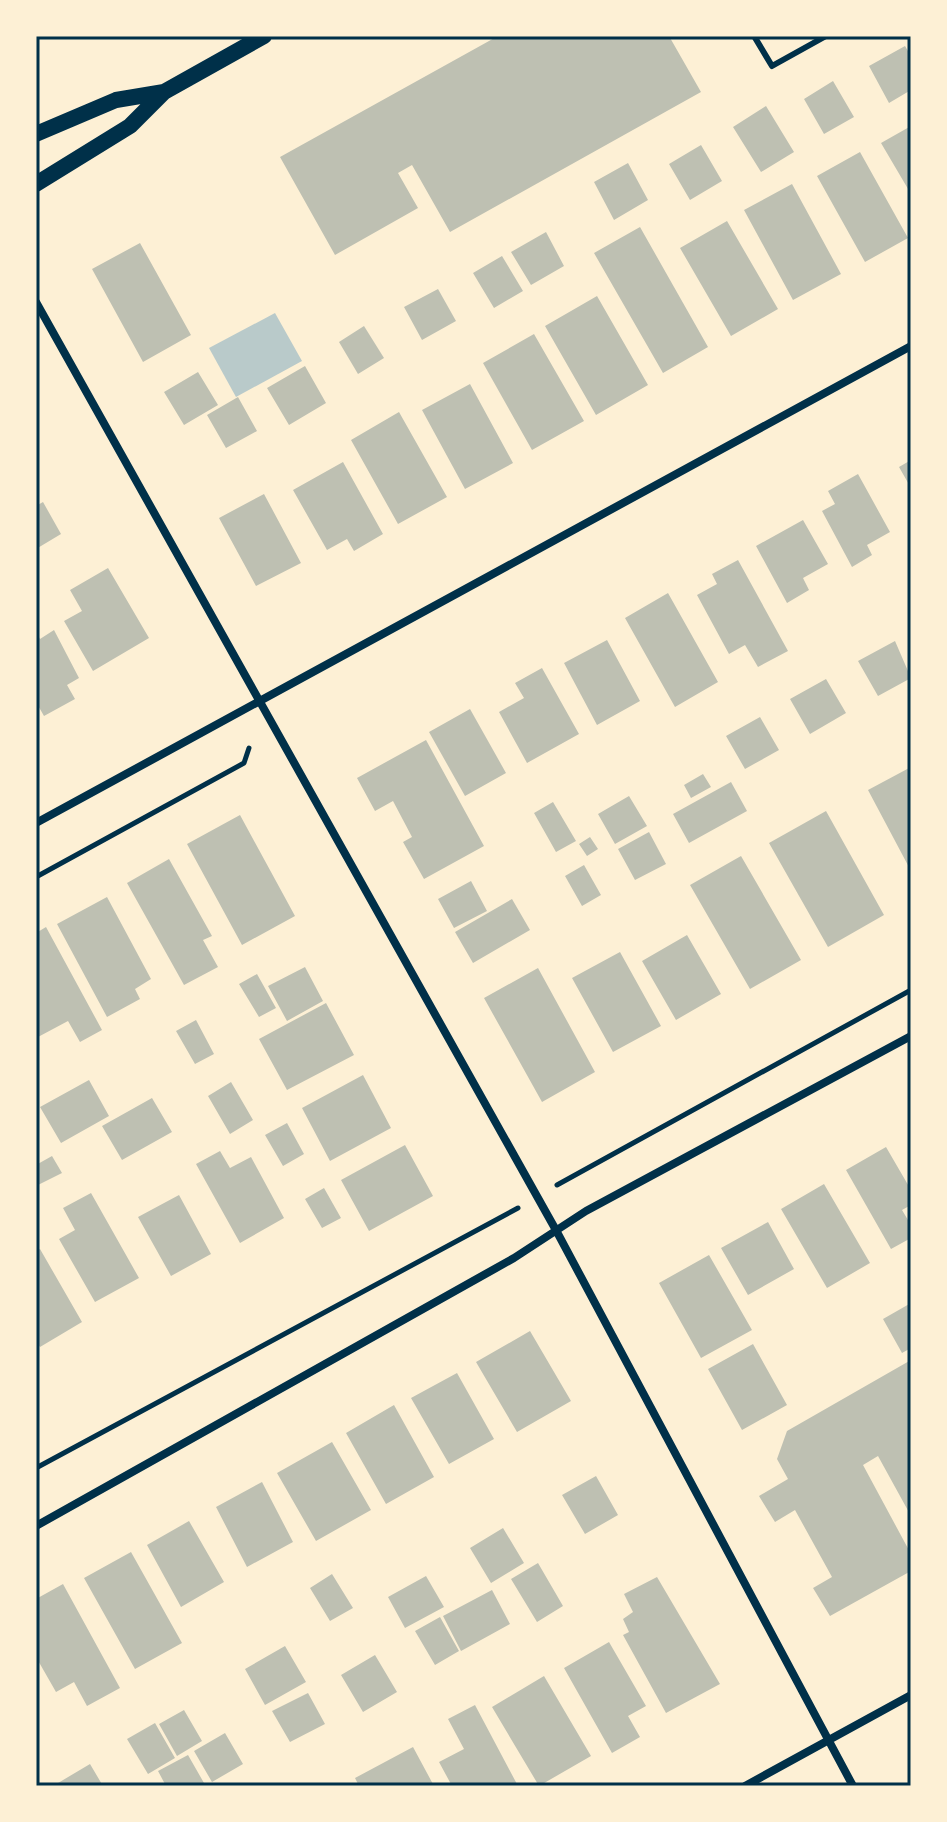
<svg xmlns="http://www.w3.org/2000/svg" width="947" height="1822" viewBox="0 0 947 1822" font-family="'DejaVu Sans',sans-serif">
<style>
.green{fill:#b9caca}
.building{fill:#bec0b2}
.lines{fill:none;stroke-linecap:round;stroke-linejoin:round}
.path{stroke:#003049;stroke-width:5}
.service{stroke:#003049;stroke-width:6}
.minor{stroke:#003049;stroke-width:8}
.secondary{stroke:#003049;stroke-width:16}
.neatline{fill:none;stroke:#003049;stroke-width:3}
</style>
<rect width="100%" height="100%" fill="#fdf0d5"/>
<!-- green -->
<path class="green" d="M275 313 302 361 236 397 209 348Z"/>
<!-- building -->
<path class="building" d="M498 36H669L701 92 450 232 412 165 398 173 418 208 335 255 280 157Z
M905 46 911 56V90L889 103 869 66Z
M833 81 854 117 824 134 804 99Z
M766 106 794 152 761 172 733 127Z
M911 126V194L881 143Z
M701 145 722 181 690 200 669 164Z
M860 152 908 238 865 262 817 176Z
M628 163 648 200 614 220 594 182Z
M792 184 841 274 793 300 744 210Z
M727 221 778 309 731 336 680 248Z
M640 227 708 347 663 373 594 253Z
M546 232 564 266 531 285 511 252Z
M140 243 191 335 143 362 92 269Z
M502 256 523 291 494 308 473 273Z
M438 289 456 321 422 340 404 307Z
M597 296 648 385 596 415 545 326Z
M364 326 384 358 358 374 339 342Z
M534 334 584 421 532 450 483 363Z
M305 366 326 403 289 425 267 388Z
M198 372 218 405 184 425 164 392Z
M470 384 513 463 465 489 422 410Z
M238 397 257 431 226 448 207 415Z
M399 412 447 497 398 524 351 440Z
M911 460V488L899 467Z
M343 462 383 534 354 551 347 539 327 550 293 490Z
M858 474 890 532 867 545 872 555 852 567 822 511 835 504 828 491Z
M264 494 301 563 256 586 219 518Z
M43 502 61 534 36 549V506Z
M803 520 828 564 803 578 809 590 787 603 756 546Z
M738 560 788 651 758 667 745 645 729 654 697 595 717 584 712 574Z
M108 568 149 638 93 671 64 621 82 611 70 590Z
M668 593 718 682 675 707 625 618Z
M54 630 79 678 67 685 75 699 44 716 36 702V632L40 639Z
M607 640 640 701 597 725 564 663Z
M895 641 911 678 878 696 858 661Z
M542 668 579 734 527 763 499 712 524 698 515 683Z
M826 679 846 713 810 734 790 699Z
M470 709 506 773 465 796 429 732Z
M760 717 779 750 745 769 726 736Z
M426 740 484 846 424 879 403 842 412 837 393 801 375 811 357 778Z
M911 767V871L868 790Z
M703 774 711 787 691 798 684 785Z
M731 782 747 811 689 843 673 814Z
M629 796 647 826 615 844 598 814Z
M553 802 576 841 556 852 534 813Z
M826 811 884 915 828 947 769 843Z
M240 815 295 916 242 945 187 844Z
M649 832 666 864 635 880 618 849Z
M590 837 598 849 587 856 579 844Z
M741 856 801 960 750 989 690 885Z
M169 859 212 936 203 940 218 967 184 985 127 883Z
M584 865 601 895 582 906 565 876Z
M471 881 487 911 454 928 438 899Z
M107 897 151 979 135 989 140 999 107 1017 57 924Z
M512 899 530 930 473 963 455 932Z
M46 927 102 1030 80 1042 68 1021 38 1037 36 1033V933Z
M687 935 721 994 676 1020 642 961Z
M620 952 661 1026 613 1052 572 978Z
M305 967 323 1001 287 1021 268 986Z
M538 968 595 1072 542 1102 484 998Z
M257 974 276 1008 259 1017 239 984Z
M326 1003 354 1055 287 1090 259 1039Z
M196 1020 214 1054 195 1064 176 1031Z
M363 1075 391 1128 330 1161 302 1108Z
M89 1080 109 1116 61 1143 40 1107Z
M231 1082 253 1120 230 1134 208 1096Z
M152 1098 172 1132 122 1160 102 1126Z
M287 1123 304 1154 283 1166 265 1135Z
M405 1145 433 1196 369 1231 341 1180Z
M886 1147 911 1190V1205L902 1210 911 1225V1238L891 1249 846 1170Z
M220 1151 230 1168 251 1157 284 1218 240 1243 196 1164Z
M52 1156 62 1173 36 1186V1165Z
M824 1184 870 1263 827 1288 781 1209Z
M324 1188 341 1218 322 1228 305 1199Z
M91 1193 139 1278 95 1302 59 1239 75 1230 63 1208Z
M179 1195 211 1254 171 1276 138 1217Z
M768 1222 794 1269 748 1295 721 1248Z
M40 1249 82 1322 40 1347 36 1341V1251Z
M709 1255 752 1330 701 1358 659 1283Z
M911 1303V1348L902 1353 883 1319Z
M530 1331 571 1401 517 1432 476 1362Z
M753 1344 787 1405 742 1430 708 1369Z
M911 1360V1516L878 1456 863 1465 911 1554V1571L830 1616 813 1588 832 1577 795 1510 775 1522 759 1496 788 1479 777 1459 787 1431Z
M457 1373 494 1439 449 1464 411 1398Z
M394 1405 434 1477 386 1504 346 1433Z
M332 1442 371 1510 316 1541 277 1473Z
M596 1476 618 1515 585 1534 562 1495Z
M262 1482 293 1542 247 1567 216 1507Z
M189 1521 224 1582 181 1607 147 1545Z
M503 1528 524 1563 491 1583 470 1548Z
M131 1552 182 1643 135 1669 84 1578Z
M538 1563 563 1606 537 1622 511 1579Z
M332 1574 353 1608 330 1621 310 1588Z
M426 1576 444 1607 405 1628 388 1597Z
M657 1577 720 1684 666 1713 623 1635 629 1632 623 1619 633 1612 624 1594Z
M63 1584 120 1688 87 1706 74 1682 56 1692 36 1657V1599Z
M492 1590 510 1624 461 1651 443 1616Z
M440 1617 459 1651 435 1665 415 1631Z
M609 1642 646 1706 628 1716 640 1737 612 1753 564 1668Z
M285 1646 306 1682 265 1705 245 1669Z
M375 1655 397 1692 363 1712 341 1675Z
M544 1676 591 1756 539 1786 492 1707Z
M308 1693 325 1724 290 1742 272 1711Z
M475 1705 518 1786H452L439 1762 464 1749 448 1719Z
M184 1710 202 1741 177 1756 159 1724Z
M155 1723 175 1758 148 1774 127 1739Z
M225 1733 243 1764 212 1782 194 1751Z
M413 1747 434 1786H359L355 1778Z
M188 1755 204 1783 166 1786 158 1771Z
M90 1764 103 1786H53Z"/>
<g class="lines">
<!-- path -->
<path class="path" d="M36 877 244 763 249 748
M557 1185 911 990
M36 1468 518 1208"/>
<!-- service -->
<path class="service" d="M754 36 772 66 826 36"/>
<!-- minor -->
<path class="minor" d="M36 302 557 1232 853 1786
M36 823 911 346
M36 1526 514 1258 586 1211 911 1036
M745 1786 911 1695"/>
<!-- secondary -->
<path class="secondary" d="M36 134 116 100 164 92
M36 184 130 126 164 92 264 36"/>
</g>
<!-- border -->
<rect width="947" height="1822" fill="none" stroke="#fdf0d5" stroke-width="76"/>
<rect x="38" y="38" width="871" height="1746" class="neatline"/>
</svg>
